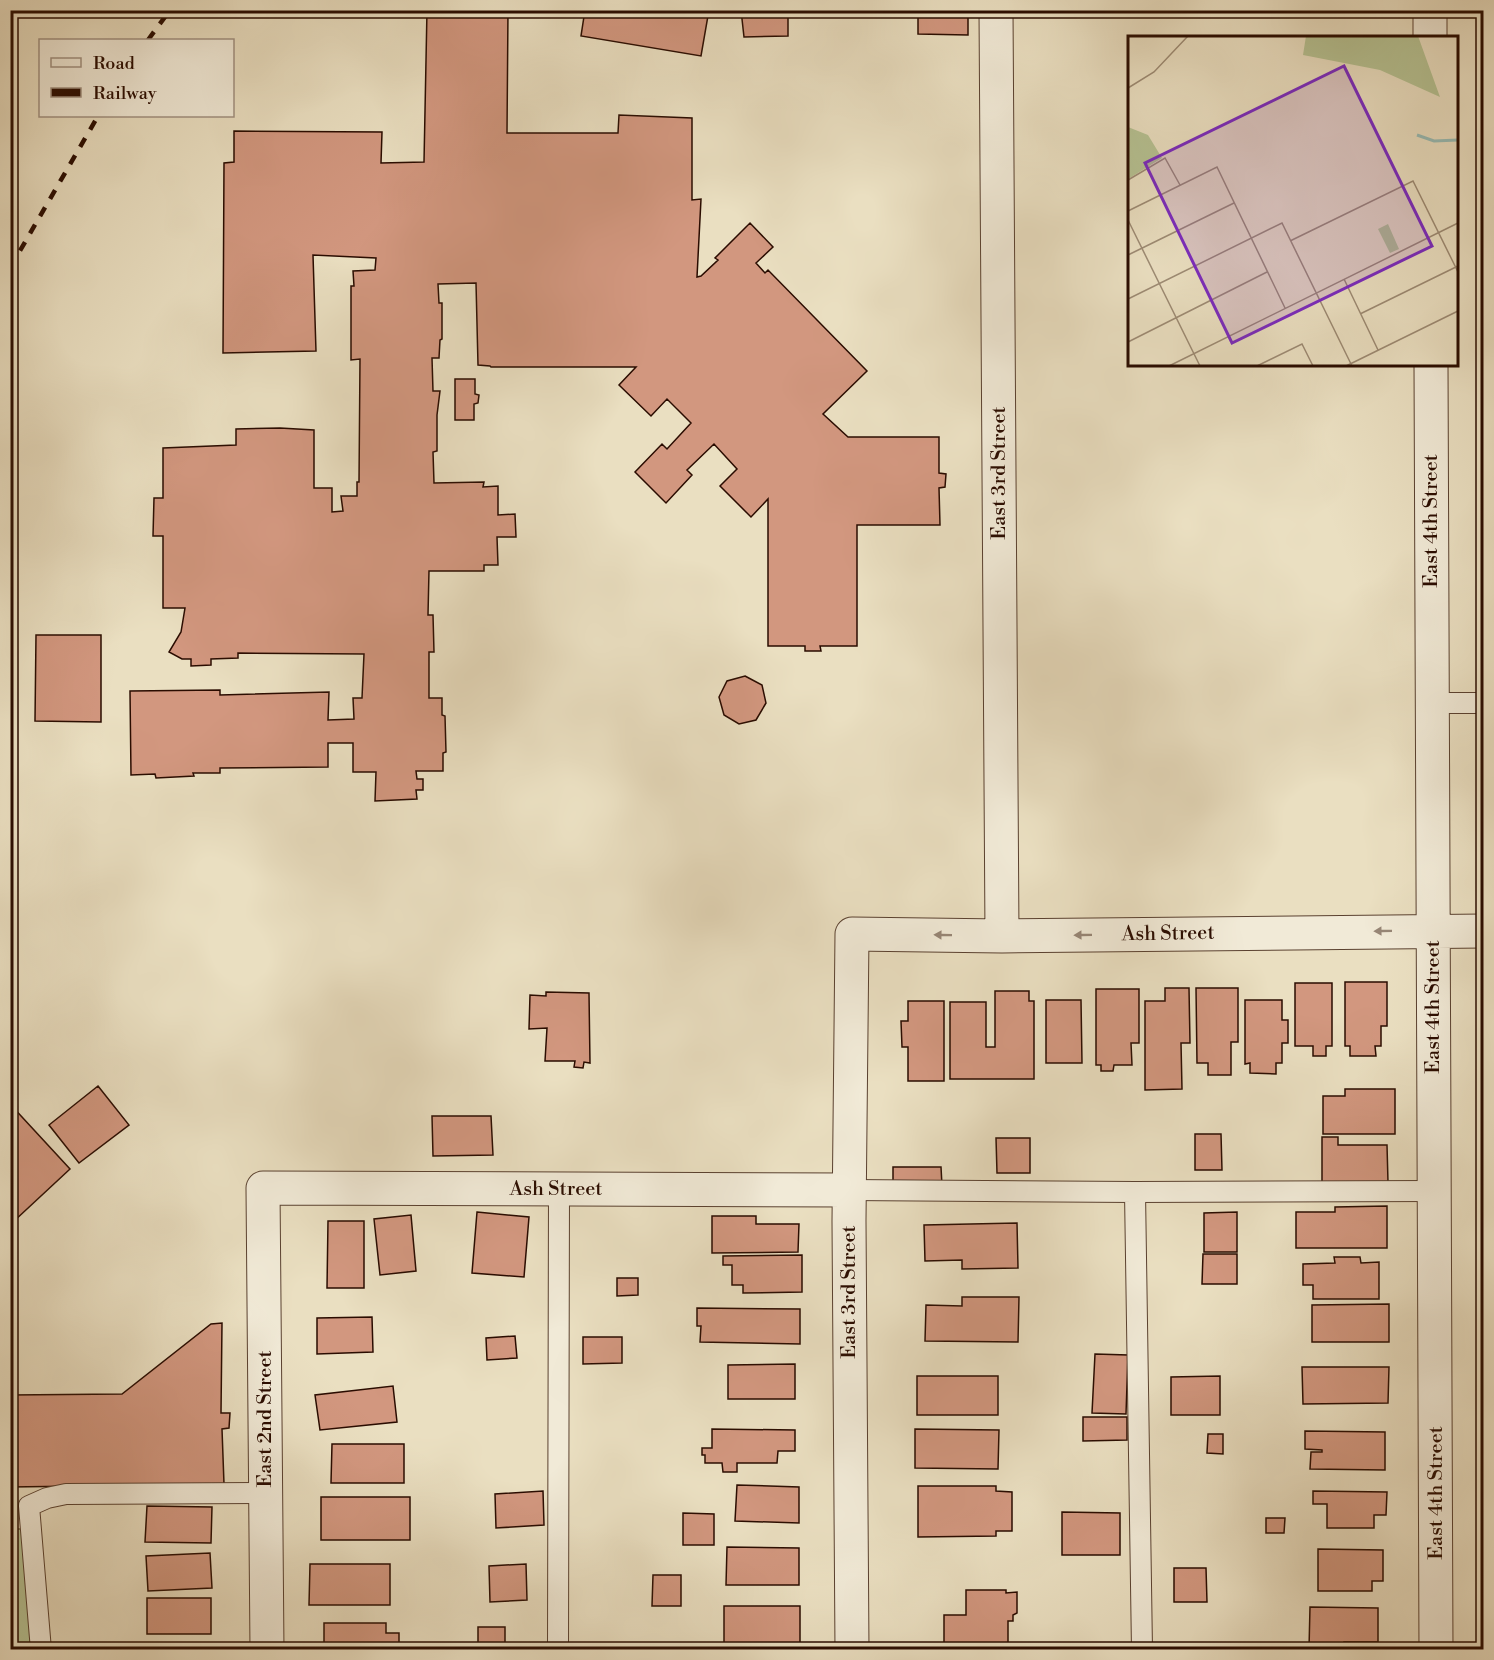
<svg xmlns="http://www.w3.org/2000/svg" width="1494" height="1660" viewBox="0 0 1494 1660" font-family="'Libre Bodoni',serif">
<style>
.green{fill:#b6c293;stroke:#70674a;stroke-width:1.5}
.building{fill:#d2977f;stroke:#2a0c00;stroke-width:1.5}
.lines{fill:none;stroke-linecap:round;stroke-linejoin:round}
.lane-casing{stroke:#5a4130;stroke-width:22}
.street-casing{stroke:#5a4130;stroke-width:35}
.lane{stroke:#f1ead7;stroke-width:20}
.street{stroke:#f1ead7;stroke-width:33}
.rail{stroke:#2a0c00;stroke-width:4.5;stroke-dasharray:10 10;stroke-linecap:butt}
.oneway{fill:#978676}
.labels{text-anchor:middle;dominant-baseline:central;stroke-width:4.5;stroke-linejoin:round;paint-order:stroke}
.street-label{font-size:20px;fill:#2a0c00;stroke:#f1ead7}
.inset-river{fill:none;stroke:#98bcb6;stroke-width:3}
.inset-road{fill:none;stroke:#9d8b74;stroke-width:1.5}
.view{fill:#7b2cbf;fill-opacity:0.15;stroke:#7b2cbf;stroke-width:3}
.inset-edge{fill:none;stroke:#2a0c00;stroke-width:3}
</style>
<rect width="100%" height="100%" fill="#eadfc1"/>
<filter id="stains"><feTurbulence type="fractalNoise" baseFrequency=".00333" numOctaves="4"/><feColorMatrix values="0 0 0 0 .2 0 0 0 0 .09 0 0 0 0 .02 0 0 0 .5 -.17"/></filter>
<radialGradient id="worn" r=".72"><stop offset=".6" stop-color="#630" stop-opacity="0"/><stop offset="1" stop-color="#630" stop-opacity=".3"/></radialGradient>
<!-- green -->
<path class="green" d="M10 1529H22L36 1649H11Z"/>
<!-- building -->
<path class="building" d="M427 10H508L507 133H618L619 115 692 118V200L701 199 697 277 701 276 718 260 715 258 750 223 773 247 756 263 765 273 768 270 867 371 823 414 848 437H939V473L946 474 945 487 939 488 940 525H857V646H820L821 651H805V646H768V499L751 517 720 486 737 469 714 444 687 470 692 475 666 503 635 472 662 444 667 449 691 423 667 399 651 416 619 385 636 367H491L490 366 478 365 476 283 438 284 439 303H442V339L440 340 439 358H432L433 391H440L437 415V451L433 452 434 483 484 482 483 487 498 486V515L515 514 516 537H497L498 565H484V571H429L428 615H433L434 652H429V698H442V715L445 716 446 752 443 753V771H416L417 779H423V790H416L417 799 375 801 376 772H353V743H328V767L220 768V773H193L194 776 156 778 155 774 131 775 130 691 220 690V695L329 692 328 720 354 719 353 698H362L364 654 238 653V658L211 659V665L191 666V659H182L169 652 181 632 185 608H163V536H153L154 498H163V448L236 445V429L280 428 314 430V488H332V512L343 511 341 496H357V482H359L360 359 351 360V286H354L353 271 375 270 376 258 313 255 316 351 223 353 224 163 234 162V131L382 132 381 163 424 162Z
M585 10H709L701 56 581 36Z
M741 10H788V36L744 37Z
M918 10H968V35L918 34Z
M455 379H475V394L479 395 478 403 474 404V420H455Z
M36 635H101V722L35 721Z
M745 676 762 685 766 703 756 720 739 724 724 715 719 697 727 681Z
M1345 982H1387V1026H1381V1046H1375L1376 1056H1350V1046H1345Z
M1295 983H1332V1046H1326V1056H1313V1046H1295Z
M1481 983H1484V1019H1481Z
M1165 988H1189L1190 1043H1181L1182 1089 1145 1090V1001H1165Z
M1196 988H1238V1042H1231V1075H1208V1063H1197Z
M1096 989H1139V1043H1131L1132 1065H1114L1113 1071H1101V1065H1096Z
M995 991H1029V1001H1034V1079H950V1002H986V1047H995Z
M546 992 589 993 590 1063 584 1062 583 1068 574 1067 575 1061H545L547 1028 529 1029 530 995 546 996Z
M1046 1000H1081L1082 1063H1046Z
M1245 1000H1282V1020H1288V1043H1282V1063H1276V1074L1250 1073V1063L1245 1064Z
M908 1001H944V1081H908V1047H902L901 1021H908Z
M98 1086 129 1125 79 1163 49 1125Z
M1345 1089H1395V1134H1323V1096H1345Z
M1482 1093H1484V1129H1482Z
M10 1104 70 1169 13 1222 10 1219Z
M432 1116H491L493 1155 433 1156Z
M1195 1134H1221L1222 1170H1195Z
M1322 1137H1338V1145H1387L1388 1182H1322Z
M996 1138H1030V1173H997Z
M1482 1141H1484V1177H1482Z
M893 1167H941L942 1186H893Z
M1387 1206V1248H1296V1212H1335V1207Z
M477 1212 529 1217 524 1277 472 1273Z
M1237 1212V1252H1204V1213Z
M411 1215 416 1271 380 1275 374 1219Z
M712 1216H756V1224H799L798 1252 712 1253Z
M328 1221H364V1288H327Z
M1017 1223 1018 1268 962 1269V1260L925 1261 924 1225Z
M1203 1254H1237V1284H1202Z
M802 1255V1292L743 1293V1285H732V1265H723V1256Z
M1334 1257H1360L1361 1263 1379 1262V1299H1313V1285H1303V1264L1335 1263Z
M617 1278H638V1295L617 1296Z
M962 1297H1019L1018 1342 925 1341 926 1305 962 1306Z
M1389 1304V1342H1312V1305Z
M697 1308 800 1309V1344L700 1342 701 1326H697Z
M372 1317 373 1352 317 1354V1318Z
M222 1323 221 1413H230L229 1428 222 1429 224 1484 10 1487V1395L122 1394 211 1324Z
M515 1336 517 1358 487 1360 486 1338Z
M583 1337H622V1363L583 1364Z
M1095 1354 1128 1355 1126 1414 1092 1413Z
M795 1364V1399H728V1365Z
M1302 1367H1389L1388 1403 1303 1404Z
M917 1376H998V1415H917Z
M1220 1376V1415H1171V1377Z
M393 1386 397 1422 320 1430 315 1395Z
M1083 1417H1127V1440L1083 1441Z
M712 1429 795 1430V1451H778L777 1463H737V1472H723L722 1463H705V1455H702V1448H712Z
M915 1429 999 1430 998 1469 915 1468Z
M1305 1431 1385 1432V1470L1310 1469 1311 1452H1322V1450L1305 1449Z
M1208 1434H1223V1454L1207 1453Z
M332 1444H404V1483H331Z
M737 1485 799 1487V1523L735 1521Z
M918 1486H996V1491L1012 1492V1531H996V1536L918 1537Z
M543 1491 544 1525 496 1528 495 1494Z
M1313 1491 1387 1492 1386 1515H1374V1528H1327V1504H1313Z
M321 1497H410V1540H321Z
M147 1506 212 1507 211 1543 145 1542Z
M1062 1512 1120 1513V1555H1062Z
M683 1513 714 1514V1545H683Z
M1266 1518H1285L1284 1533H1266Z
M727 1547 799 1548V1585H726Z
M1318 1549 1383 1550V1581H1372V1591H1318Z
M210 1553 212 1588 148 1591 146 1556Z
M310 1564H390V1605H309Z
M526 1564 527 1600 490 1602 489 1566Z
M1174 1568H1206L1207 1602H1174Z
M653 1575H681V1606H652Z
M966 1590H1006V1593L1017 1592V1613L1013 1615V1621H1008V1650H944V1615H966Z
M147 1598H211V1634H147Z
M724 1606H800V1650H724Z
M1310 1607 1378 1608V1642H1344V1650L1309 1649Z
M324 1623H386V1633H399V1650H324Z
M478 1627H505V1650H478Z
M213 1643V1650H133V1645Z
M1134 1648V1650H1008V1649Z"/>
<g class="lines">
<!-- lane casing -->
<g class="lane-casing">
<path id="lane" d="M1431 703H1484
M849 1190 1135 1192 1434 1191
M1135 1192 1142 1650
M41 1650 29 1506 47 1498 66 1494 265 1493
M558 1650 559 1189"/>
</g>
<!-- street casing -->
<g class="street-casing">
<path id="street" d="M996 10 1002 936
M1430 10V38
M1431 364 1436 1650
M267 1650 263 1188 849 1190
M852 1650 849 1221 852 934 1002 936 1484 931"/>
</g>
<!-- lane -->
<use href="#lane" class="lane"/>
<!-- street -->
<use href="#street" class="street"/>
<!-- rail -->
<path class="rail" d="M148 40 170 10
M10 268 98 116"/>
</g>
<!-- one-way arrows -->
<defs><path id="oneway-solid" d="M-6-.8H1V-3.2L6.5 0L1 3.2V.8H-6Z" transform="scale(1.5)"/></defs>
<g class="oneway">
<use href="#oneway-solid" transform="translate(1383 931) rotate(179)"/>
<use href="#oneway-solid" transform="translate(943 935) rotate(-179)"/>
<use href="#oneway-solid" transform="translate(1083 935) rotate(179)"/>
</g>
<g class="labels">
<!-- street labels -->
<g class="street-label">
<text transform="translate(999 473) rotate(-90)">East 3rd Street</text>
<text transform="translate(1431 521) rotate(-90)">East 4th Street</text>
<text transform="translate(1168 934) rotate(-1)">Ash Street</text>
<text transform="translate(1433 1007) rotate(-90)">East 4th Street</text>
<text x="556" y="1189">Ash Street</text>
<text transform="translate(849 1292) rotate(-90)">East 3rd Street</text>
<text transform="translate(265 1419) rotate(-90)">East 2nd Street</text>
<text transform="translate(1436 1493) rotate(-90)">East 4th Street</text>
</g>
</g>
<!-- overview -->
<g transform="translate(1128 36)">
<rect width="330" height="330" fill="#eadfc1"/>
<path d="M178 0H290L312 61 252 34 175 19ZM0 91 20 99 34 122 0 143ZM260 188 271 213 262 217 250 193Z" fill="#b6c293"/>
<path class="inset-river" d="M289 99 306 105 330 104"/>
<path class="inset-road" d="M0 52 26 36 60 0M0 144 37 122 52 149M0 175 89 131 157 272M0 184 72 330M162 205 285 145 330 236M0 219 106 167M216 243 250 314M0 263 154 187 224 330M232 278 330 230M0 306 139 236M41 330 330 187M129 330 174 308 185 330M218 330 330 275"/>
<path class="view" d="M216 30 304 210 104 307 17 127Z"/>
<rect width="330" height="330" class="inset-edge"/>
</g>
<!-- margin -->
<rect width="1494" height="1660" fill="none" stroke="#eadfc1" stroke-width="36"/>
<rect x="12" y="12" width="1470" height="1636" fill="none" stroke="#2a0c00" stroke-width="3"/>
<rect x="18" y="18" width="1458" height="1624" fill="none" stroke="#2a0c00" stroke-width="1.5"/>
<!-- legend -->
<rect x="39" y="39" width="195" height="78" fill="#f1ead7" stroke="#a19181" stroke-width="1.5"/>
<rect x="51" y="58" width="30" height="9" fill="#f1ead7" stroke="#a19181" stroke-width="1.5"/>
<text x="93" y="69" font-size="18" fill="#2a0c00">Road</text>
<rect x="51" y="88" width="30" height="9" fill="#2a0c00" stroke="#a19181" stroke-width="1.5"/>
<text x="93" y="99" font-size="18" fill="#2a0c00">Railway</text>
<rect width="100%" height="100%" filter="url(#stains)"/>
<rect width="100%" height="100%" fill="url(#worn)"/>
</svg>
